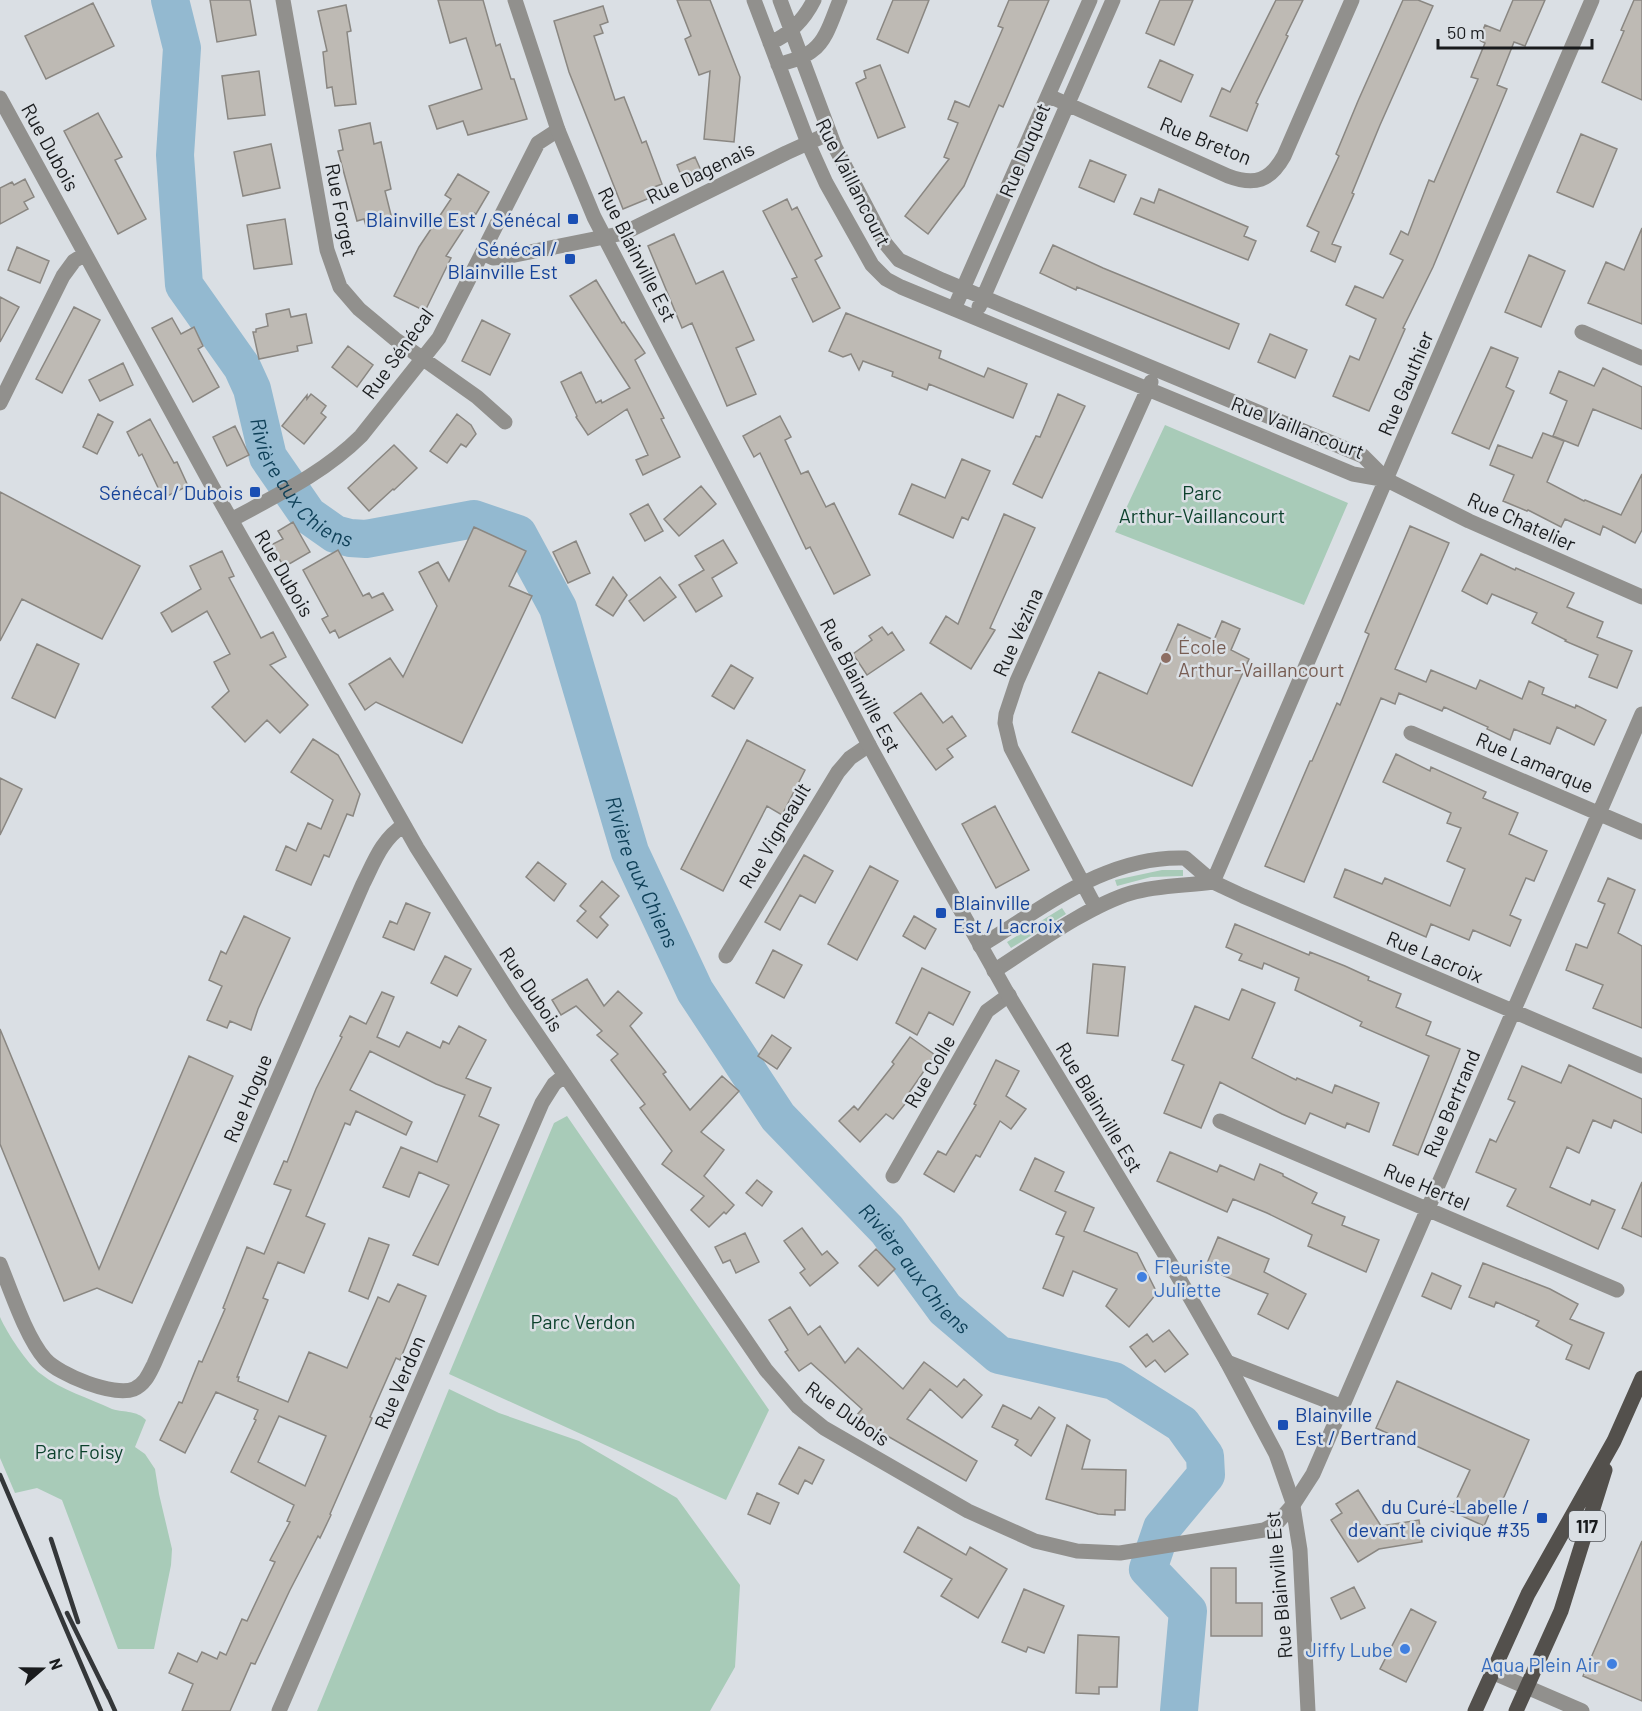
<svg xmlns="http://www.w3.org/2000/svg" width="1642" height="1711" viewBox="0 0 1642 1711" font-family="Barlow,sans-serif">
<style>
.green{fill:#a8cbb8}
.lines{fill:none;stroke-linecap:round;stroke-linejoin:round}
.river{stroke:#93b9d0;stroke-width:38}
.building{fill:#bebab4;stroke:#8a8782;stroke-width:1.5;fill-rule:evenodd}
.minor{stroke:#91908d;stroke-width:15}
.tertiary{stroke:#91908d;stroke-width:15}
.primary{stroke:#53504c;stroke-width:15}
.rail{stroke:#343739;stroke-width:4.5}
.transit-dot{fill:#1a4fb4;stroke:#dadfe4;stroke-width:2}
.education-dot{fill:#8d6e63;stroke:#dadfe4;stroke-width:2}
.shop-dot{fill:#3f7fe0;stroke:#dadfe4;stroke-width:2}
.labels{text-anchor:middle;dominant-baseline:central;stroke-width:5;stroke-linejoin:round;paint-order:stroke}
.shield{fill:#dadfe4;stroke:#535659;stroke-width:1.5}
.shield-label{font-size:18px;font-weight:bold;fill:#191b1d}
.street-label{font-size:20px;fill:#191b1d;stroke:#dadfe4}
.transit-label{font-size:20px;fill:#164399;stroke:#dadfe4;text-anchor:end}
.park-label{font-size:20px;fill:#0c412c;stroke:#dadfe4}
.education-label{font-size:20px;fill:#785e54;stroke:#dadfe4;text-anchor:start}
.shop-label{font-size:20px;fill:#366cbe;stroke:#dadfe4;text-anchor:end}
.water-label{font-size:21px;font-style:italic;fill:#0f4058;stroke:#dadfe4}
</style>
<rect width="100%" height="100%" fill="#dadfe4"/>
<!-- green -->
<path class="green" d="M1165 425 1348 503 1304 605 1115 532Z
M1162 870H1183V876L1151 877 1117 886 1115 880Z
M1062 908 1066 914 1011 948 1007 942Z
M567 1116 769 1410 726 1500 449 1374 554 1123Z
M0 1317C7 1333 27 1364 41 1374 61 1390 89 1398 112 1409 126 1413 136 1410 146 1420L135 1447 145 1454 155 1469 159 1494 172 1549 171 1565 154 1649H118L62 1500 37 1488 15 1493 0 1458Z
M449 1389 499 1413 579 1441 677 1498 740 1585 735 1667 710 1711H317Z"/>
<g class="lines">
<!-- river -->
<path class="river" id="s1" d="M170 0 182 48 175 155 184 285 242 367 252 389 268 457 308 515 335 534 350 538 366 539 474 519 518 534 558 608 630 852 695 991 778 1117 887 1230 945 1309 999 1355 1114 1381 1182 1424 1205 1456 1206 1475 1162 1528 1148 1569 1188 1611 1179 1711"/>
</g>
<!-- building -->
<path class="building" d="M210 0H250L256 35 217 42Z
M438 0H483L496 46 500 44 511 79H514L527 119 468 135 463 121 437 129 429 106 482 89 466 38 450 43Z
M677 0H710L740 77 734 142 704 139 710 71 699 75 685 39 691 36Z
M893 0H929L908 53 877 39Z
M1009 0H1049L1003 107 999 105 964 186 928 234 905 216 949 159 944 157 958 123 948 119 955 101 969 107 1003 28 998 26Z
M1160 0H1193L1174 45 1146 33Z
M1276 0H1303L1286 35 1288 36 1256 103 1258 104 1247 131 1210 116 1222 88 1230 92Z
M1403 0H1418L1433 6 1380 125 1352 193 1354 194 1332 244 1341 247 1335 262 1311 251 1319 232 1307 226 1339 156 1336 154 1358 101Z
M1513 0H1545L1525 46 1514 42 1497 85 1507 89 1433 267 1403 328 1405 329 1369 411 1333 396 1350 356 1359 360 1376 319 1346 305 1355 286 1383 298 1403 260 1390 254 1401 231 1408 235 1429 180 1434 182 1478 79 1471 77 1485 43 1479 40 1485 25 1500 31Z
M1634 0H1642V100L1602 82 1624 31 1621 30Z
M93 3 114 46 46 79 25 36Z
M346 5 351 31 347 32 356 104 335 106 332 87 327 88 323 52 327 51 318 11Z
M603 6 608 22 600 25 603 33 594 36 615 100 624 97 642 143 646 141 662 184 649 189 652 197 623 209 569 72 554 21Z
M1160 60 1193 75 1181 102 1148 87Z
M880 65 905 127 878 138 856 83 866 78 864 71Z
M259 71 265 115 228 119 222 76Z
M98 113 122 157 115 160 146 219 118 234 64 131Z
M370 123 374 144 381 142 391 189 385 191 392 219 366 226 364 219 357 221 338 151 343 150 339 130Z
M1581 134 1617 149 1593 207 1557 192Z
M271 144 280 188 243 196 234 152Z
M695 157 704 177 685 185 677 165Z
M1090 160 1126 175 1114 202 1079 187Z
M458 174 489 192 476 214 474 213 446 256 451 258 425 311 394 296 419 247 451 199 445 195Z
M25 179 34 197 24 202 28 209 0 224V188L12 182 14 185Z
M1159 189 1248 227 1244 236 1256 241 1248 260 1134 214 1141 198 1154 203Z
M787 199 792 210 797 207 822 256 815 260 840 308 813 322 792 279 797 277 763 211Z
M285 219 292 264 254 269 247 225Z
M1642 228V324L1588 303 1606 262 1624 270Z
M674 234 696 284 723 271 754 340 736 348 756 394 727 406 692 323 682 328 648 246Z
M1053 245 1103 268 1239 324 1229 349 1077 287 1076 290 1040 273Z
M17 247 49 261 40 283 8 270Z
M1529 255 1565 271 1541 327 1505 312Z
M596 280 622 323 624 322 645 353 635 360 664 418 661 419 680 457 643 475 636 460 648 455 627 409 588 435 576 417 577 416 561 382 581 372 596 403 601 400 602 403 630 388 570 296Z
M0 297 19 307 0 342Z
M74 307 100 320 62 393 36 379Z
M289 309 291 317 306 314 312 343 297 346 298 351 259 359 253 332H256V329L268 326 266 314Z
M846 313 941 351 939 358 984 377 988 368 1027 384 1013 418 929 384 927 390 892 376 893 372 863 361 859 370 851 354 843 357 829 351Z
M172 318 181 334 194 327 203 346 198 349 219 387 193 402 152 328Z
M482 320 510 334 490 375 462 361Z
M1270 334 1307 350 1295 378 1258 362Z
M348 346 373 365 357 387 332 367Z
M1491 347 1518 358 1506 387 1514 391 1489 449 1452 433Z
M123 363 133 385 100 401 89 380Z
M1603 368 1642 387V429L1593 409 1578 446 1553 436 1567 401 1550 393 1559 371 1594 386Z
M311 394 326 406 321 413 326 417 304 444 282 426 307 395V399Z
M1058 394 1085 406 1042 498 1013 484 1036 436 1040 437Z
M98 414 113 422 97 454 83 447Z
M457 414 471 425 476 434 466 447 461 444 447 463 430 451Z
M780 416 791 437 785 440 801 474 808 471 826 507 834 503 870 575 834 594 810 547 806 549 760 453 754 457 743 436Z
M150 419 174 463 177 462 188 486 163 498 142 454 139 456 127 432Z
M235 426 249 455 227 466 213 437Z
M1543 433 1564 441 1547 482 1584 501 1585 500 1621 515 1642 474V530L1635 543 1603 526 1600 535 1565 519 1561 527 1528 510 1527 511 1503 501 1514 475 1490 465 1498 445 1532 458Z
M394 445 417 468 394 490 393 489 369 511 348 488Z
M962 459 990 471 968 520 962 517 953 538 899 514 912 484 945 498Z
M701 486 716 504 679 536 664 519Z
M0 492 140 566 102 639 22 599 0 641Z
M648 504 663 531 645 541 630 514Z
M1004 514 1035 528 990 628 995 630 971 669 930 643 946 616 958 624Z
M293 522 310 552 284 567 271 545 283 539 278 531Z
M1410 526 1449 543 1395 669 1426 682 1431 670 1476 689 1480 680 1522 699 1529 681 1544 688 1542 694 1575 708 1576 705 1606 720 1594 745 1557 727 1550 744 1514 729 1510 740 1487 729 1488 727 1444 707 1442 711 1399 693 1395 704 1381 698 1304 882 1265 866 1310 761H1312L1337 703 1340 705 1369 634 1365 632Z
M474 527 526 551 509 586 532 596 462 743 376 702 365 710 349 684 390 658 403 677 437 606 419 572 438 562 449 581Z
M723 540 737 563 712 578 722 596 696 612 679 585 704 570 695 556Z
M576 541 590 573 568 583 553 552Z
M338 550 363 596 369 593 372 598 383 593 393 610 339 638 335 630 330 633 322 619 328 616 303 570Z
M222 551 234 576 229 578 261 638 273 632 286 657 270 665 308 705 280 733 267 720 245 742 212 707 229 691 214 662 230 654 207 611 172 632 161 613 201 589 190 566Z
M1481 554 1515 570 1516 568 1574 593 1567 607 1603 622 1597 637 1632 651 1617 688 1589 677 1598 655 1565 641 1566 640 1532 623 1537 613 1492 594 1487 604 1462 591Z
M613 577 627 595 613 616 596 605Z
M660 577 676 597 644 621 629 601Z
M1222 621 1240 629 1231 650 1249 659 1192 786 1072 732 1099 672 1147 694 1178 624 1214 640Z
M882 627 888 635 892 632 904 650 867 675 853 654 872 640 869 636Z
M37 644 79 664 55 718 12 698Z
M731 665 753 678 734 709 712 696Z
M921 693 943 723 952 716 966 736 947 749 953 757 936 770 894 713Z
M313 739 338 755 360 794 353 816 347 814 329 857 324 855 311 885 276 870 286 846 296 851 308 823 321 829 333 800 291 772Z
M747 740 805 770 782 815 767 806 723 891 681 869Z
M1396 754 1430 771 1431 767 1486 792 1483 798 1518 813 1509 834 1547 851 1534 881 1526 878 1510 915 1521 920 1510 946 1473 930 1469 940 1431 924 1426 937 1334 897 1345 869 1382 884 1385 878 1450 906 1465 869 1447 861 1461 828 1447 823 1451 813 1383 782Z
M0 778 22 789 0 835Z
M995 806 1029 870 996 888 962 824Z
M804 855 833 871 815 903 800 895 780 930 765 922Z
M538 862 566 884 554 901 526 877Z
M870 866 898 881 857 960 828 944Z
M1608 878 1635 890 1618 933 1642 946V1028L1593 1008 1603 985 1566 970 1576 944 1587 948 1605 904 1598 901Z
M602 881 619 896 600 917 608 925 597 938 577 921 586 911 580 906Z
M406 903 430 913 414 950 383 937 390 921 397 924Z
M244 916 290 938 258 1009 251 1030 230 1021 227 1028 207 1020 222 986 209 980 221 951 226 954Z
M914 916 936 929 925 949 903 936Z
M1235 924 1309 955 1310 952 1345 966 1369 977 1368 980 1401 994 1396 1007 1431 1022 1426 1035 1460 1049 1418 1155 1393 1145 1429 1056 1360 1026 1362 1022 1295 990 1299 978 1264 963 1262 969 1239 960 1242 954 1226 947Z
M773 950 802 965 784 998 756 983Z
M445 956 471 969 457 996 431 983Z
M1093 964 1125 967 1118 1036 1087 1033Z
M922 968 970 992 953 1025 929 1012 917 1035 896 1023Z
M587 979 604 1006 618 991 642 1013 630 1026 666 1072 663 1074 690 1110 722 1076 739 1091 701 1132 724 1150 704 1176 734 1205 726 1214 724 1212 709 1227 691 1210 704 1196 662 1164 672 1151 640 1108 645 1104 611 1060 618 1054 597 1035 602 1031 576 1006 561 1015 552 1000Z
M1242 989 1275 1003 1252 1058 1296 1080 1297 1078 1332 1093 1335 1085 1379 1103 1369 1132 1347 1123 1345 1128 1310 1113 1305 1124 1282 1114 1220 1082 1201 1128 1164 1113 1184 1065 1172 1060 1195 1006 1229 1020Z
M382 992 394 997 377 1037 399 1047 407 1032 440 1048 443 1041 449 1044 459 1026 486 1040 466 1078 491 1088 479 1116 499 1125 438 1265 413 1255 449 1185 419 1172 409 1197 383 1187 401 1147 437 1162 465 1095 436 1084 370 1051 350 1090 412 1122 406 1135 356 1111 350 1125 345 1123 306 1216 325 1224 304 1273 278 1262 263 1298 268 1300 237 1377H239L238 1381 288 1402 309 1352 347 1368 378 1297 389 1302 398 1284 426 1296 400 1360 396 1358 370 1417 372 1418 330 1514 331 1515 320 1538 318 1536 290 1590 255 1664 251 1663 230 1711H182L193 1684 169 1673 178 1653 197 1662 202 1652 217 1659 220 1652 226 1655 242 1619 247 1621 275 1562 270 1560 290 1522 287 1521 294 1505 231 1472 256 1420 254 1419 258 1410 216 1392 185 1453 160 1440 179 1402 182 1403 199 1361 202 1362 225 1309 223 1308 247 1247 264 1254 291 1190 274 1184 284 1161 287 1162 316 1089 342 1037 340 1036 350 1016 366 1024ZM279 1416 326 1436 305 1486 258 1462Z
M0 1029 99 1269 189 1056 233 1076 132 1303 97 1288 64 1301 0 1144Z
M772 1035 791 1048 777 1069 758 1056Z
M910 1037 935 1055 906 1097 909 1099 893 1119 886 1114 860 1142 839 1121 854 1106 858 1110 894 1064 892 1062Z
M996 1060 1019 1071 1006 1096 1026 1109 1011 1129 1000 1121 980 1157 976 1155 954 1192 924 1174 938 1151 946 1155 976 1105 974 1104Z
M1569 1065 1642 1099V1133L1614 1120 1611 1128 1593 1120 1579 1153 1567 1147 1550 1187 1590 1205 1592 1200 1615 1210 1598 1249 1507 1206 1516 1189 1476 1172 1490 1139 1496 1142 1515 1102 1508 1099 1522 1066 1561 1083Z
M1170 1152 1217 1172 1220 1165 1254 1180 1260 1164 1283 1174V1176L1317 1193 1312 1203 1345 1217 1342 1225 1379 1240 1366 1272 1308 1246 1312 1235 1267 1213 1233 1199 1227 1212 1157 1181Z
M1035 1158 1064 1172 1055 1191 1094 1208 1084 1231 1137 1253 1157 1293 1129 1327 1106 1306 1117 1289 1073 1271 1063 1296 1043 1288 1064 1237 1056 1234 1066 1212 1020 1190Z
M757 1180 772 1192 762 1206 746 1193Z
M1642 1182V1237L1622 1228Z
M802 1228 822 1255 827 1251 838 1263 810 1286 800 1273 805 1269 784 1241Z
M745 1233 759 1262 736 1273 730 1260 723 1263 715 1247Z
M1218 1237 1269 1259 1264 1272 1306 1294 1288 1329 1258 1314 1268 1294 1205 1268Z
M369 1238 389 1245 368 1299 349 1291Z
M876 1249 895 1269 878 1286 859 1266Z
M1483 1263 1550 1289 1578 1304 1570 1319 1604 1333 1589 1369 1566 1359 1572 1345 1536 1326 1539 1321 1496 1302 1494 1307 1469 1297Z
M1432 1273 1461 1286 1451 1309 1422 1296Z
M790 1307 808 1335 820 1326 845 1363 858 1348 903 1389 924 1362 957 1387 964 1379 982 1395 962 1418 930 1389 907 1419 977 1461 966 1481 877 1430 875 1432 856 1416 862 1409 811 1363 799 1371 785 1352 788 1350 769 1320Z
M1169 1330 1188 1354 1165 1372 1155 1360 1146 1367 1130 1347 1147 1334 1153 1342Z
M1397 1381 1529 1440 1500 1506 1494 1503 1484 1526 1451 1511 1470 1470 1376 1428Z
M1003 1405 1031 1419 1039 1407 1055 1418 1031 1456 1015 1445 1018 1440 992 1427Z
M1067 1425 1090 1440 1082 1469 1126 1470 1125 1510H1115V1515L1098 1514 1046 1499Z
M799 1447 824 1460 812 1484 805 1480 798 1494 779 1484Z
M1358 1490 1381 1526 1419 1520 1422 1542 1379 1549 1358 1562 1331 1520 1342 1513 1336 1504Z
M757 1493 779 1503 770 1524 748 1514Z
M918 1527 966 1555 970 1547 1007 1569 978 1618 941 1596 952 1579 904 1552Z
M1642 1541V1701L1583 1676Z
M1211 1568H1236V1603H1262V1636H1211Z
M1354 1587 1365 1608 1341 1619 1331 1598Z
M1024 1589 1064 1606 1044 1653 1028 1647 1026 1652 1002 1642Z
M1411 1609 1436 1622 1406 1682 1380 1669Z
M1078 1635 1119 1637 1117 1687H1099V1694L1076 1693Z"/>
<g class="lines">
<!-- minor -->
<path class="minor" d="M283 0 327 250 340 287 359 309 395 339 477 397 505 422
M754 0 808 143 826 183 872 265 886 279 901 287 1353 474 1387 480 1469 521 1642 597
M780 0 835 147 885 243 899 260 942 280 1363 456 1387 480
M770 43C791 34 804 20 814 0
M778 65C790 61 804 58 813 50 827 40 833 16 840 0
M1049 96 1228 176C1255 186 1270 181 1284 156L1352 0
M0 98 217 495 417 848 515 1002 766 1370 798 1407 824 1428 968 1511 1035 1541 1077 1551 1120 1553 1264 1530 1276 1524 1293 1505 1313 1474 1642 714
M482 253 493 258 505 257 624 233 786 153 830 133
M979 307 1113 0
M954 309 1090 0
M1582 332 1642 358
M0 403 63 276 74 261 85 254
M231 520C277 495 324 473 361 436L439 338 538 143 558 130
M1411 733 1642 832
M1213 882 1592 0
M1096 908 1011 748 1005 723 1006 714 1017 681 1151 382
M980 946C1044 908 1106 855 1185 858L1213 882 1243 896 1642 1066
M726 956 838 772 850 758 869 745
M994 971C1033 946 1088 906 1131 893 1158 885 1185 886 1213 882
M1220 1121 1617 1290
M893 1176 987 1011 1009 995
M0 1264C11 1291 26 1337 45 1359 59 1375 114 1397 134 1389 145 1384 149 1374 154 1364L363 884C374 862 382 839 404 825
M1227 1362 1343 1407
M1492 1672 1582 1711
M279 1711 542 1103 554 1084 565 1075"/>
<!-- tertiary -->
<path class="tertiary" d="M515 0 558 130 594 217 869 745 923 843 1006 991 1172 1266 1227 1362 1276 1454 1292 1500 1300 1550 1308 1711"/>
<!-- primary -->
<path class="primary" d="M1475 1711 1528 1594 1614 1441 1642 1378
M1516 1711 1561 1611 1605 1470"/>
<!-- rail -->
<path class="rail" d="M0 1475 101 1711
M51 1539 78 1622
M67 1613 109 1698
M106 1691 115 1711"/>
</g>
<!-- markers -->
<g class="transit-dot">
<rect x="567" y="213" width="12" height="12" rx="3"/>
<rect x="564" y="253" width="12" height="12" rx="3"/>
<rect x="249" y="486" width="12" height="12" rx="3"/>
<rect x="935" y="907" width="12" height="12" rx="3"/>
<rect x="1277" y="1419" width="12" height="12" rx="3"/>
<rect x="1536" y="1512" width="12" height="12" rx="3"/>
</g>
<circle class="education-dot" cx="1166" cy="658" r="6"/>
<g class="shop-dot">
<circle cx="1142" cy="1277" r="6"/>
<circle cx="1405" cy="1649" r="6"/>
<circle cx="1612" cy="1664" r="6"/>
</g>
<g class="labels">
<!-- shield labels -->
<rect class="shield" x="1569" y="1511" width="36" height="30" rx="4.5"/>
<g class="shield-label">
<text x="1587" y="1526">117</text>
</g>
<!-- street labels -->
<g class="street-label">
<text transform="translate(1206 140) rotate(22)">Rue Breton</text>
<text transform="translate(51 147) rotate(61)">Rue Dubois</text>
<text transform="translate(1024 150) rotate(-67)">Rue Duquet</text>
<text transform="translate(700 172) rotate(-26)">Rue Dagenais</text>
<text transform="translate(854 182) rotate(63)">Rue Vaillancourt</text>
<text transform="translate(342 210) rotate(79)">Rue Forget</text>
<text transform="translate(638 254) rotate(63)">Rue Blainville Est</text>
<text transform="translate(397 353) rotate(-54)">Rue Sénécal</text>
<text transform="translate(1405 383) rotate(-67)">Rue Gauthier</text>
<text transform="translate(1298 427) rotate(21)">Rue Vaillancourt</text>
<text transform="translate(1522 521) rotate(24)">Rue Chatelier</text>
<text transform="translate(285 573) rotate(60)">Rue Dubois</text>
<text transform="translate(1017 632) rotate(-66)">Rue Vézina</text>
<text transform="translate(861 685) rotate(62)">Rue Blainville Est</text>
<text transform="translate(1535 762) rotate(23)">Rue Lamarque</text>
<text transform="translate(774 835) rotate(-59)">Rue Vigneault</text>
<text transform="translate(1435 956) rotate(23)">Rue Lacroix</text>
<text transform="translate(532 989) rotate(56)">Rue Dubois</text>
<text transform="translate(929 1071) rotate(-60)">Rue Colle</text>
<text transform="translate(247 1098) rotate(-67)">Rue Hogue</text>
<text transform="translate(1451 1103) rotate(-67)">Rue Bertrand</text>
<text transform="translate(1100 1107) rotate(59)">Rue Blainville Est</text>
<text transform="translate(1427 1186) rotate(23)">Rue Hertel</text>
<text transform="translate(399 1382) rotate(-67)">Rue Verdon</text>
<text transform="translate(848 1413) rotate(35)">Rue Dubois</text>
<text transform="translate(1278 1585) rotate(-95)">Rue Blainville Est</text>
</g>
<!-- transit labels -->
<g class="transit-label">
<text x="561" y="219">Blainville Est / Sénécal</text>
<text x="558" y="248">Sénécal /<tspan x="558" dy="23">Blainville Est</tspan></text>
<text x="243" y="492">Sénécal / Dubois</text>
<text x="953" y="902" text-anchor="start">Blainville<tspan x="953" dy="23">Est / Lacroix</tspan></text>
<text x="1295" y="1414" text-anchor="start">Blainville<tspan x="1295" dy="23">Est / Bertrand</tspan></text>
<text x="1530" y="1506">du Curé-Labelle /<tspan x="1530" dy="23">devant le civique #35</tspan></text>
</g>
<!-- park labels -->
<g class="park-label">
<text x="1202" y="492">Parc<tspan x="1202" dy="23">Arthur-Vaillancourt</tspan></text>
<text x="583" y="1321">Parc Verdon</text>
<text x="79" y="1451">Parc Foisy</text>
</g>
<!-- education labels -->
<g class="education-label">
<text x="1178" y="646">École<tspan x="1178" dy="23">Arthur-Vaillancourt</tspan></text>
</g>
<!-- shop labels -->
<g class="shop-label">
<text x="1154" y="1266" text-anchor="start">Fleuriste<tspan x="1154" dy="23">Juliette</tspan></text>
<text x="1393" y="1649">Jiffy Lube</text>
<text x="1600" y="1664">Aqua Plein Air</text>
</g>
<!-- water labels -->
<g class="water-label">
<text stroke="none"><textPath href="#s1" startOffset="522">Rivière aux Chiens</textPath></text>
<text stroke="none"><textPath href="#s1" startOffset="1134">Rivière aux Chiens</textPath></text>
<text stroke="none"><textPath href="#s1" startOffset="1620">Rivière aux Chiens</textPath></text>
</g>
</g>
<!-- north arrow -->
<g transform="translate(42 1669) rotate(70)" stroke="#dadfe4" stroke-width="4.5" paint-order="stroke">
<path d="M0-4.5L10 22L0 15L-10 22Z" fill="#191b1d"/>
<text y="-9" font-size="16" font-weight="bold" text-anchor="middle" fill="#191b1d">N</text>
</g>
<!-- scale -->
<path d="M1438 39v9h154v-9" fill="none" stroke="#191b1d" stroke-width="3"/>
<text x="1447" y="39" font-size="18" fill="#191b1d" stroke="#dadfe4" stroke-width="4.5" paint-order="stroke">50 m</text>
</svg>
